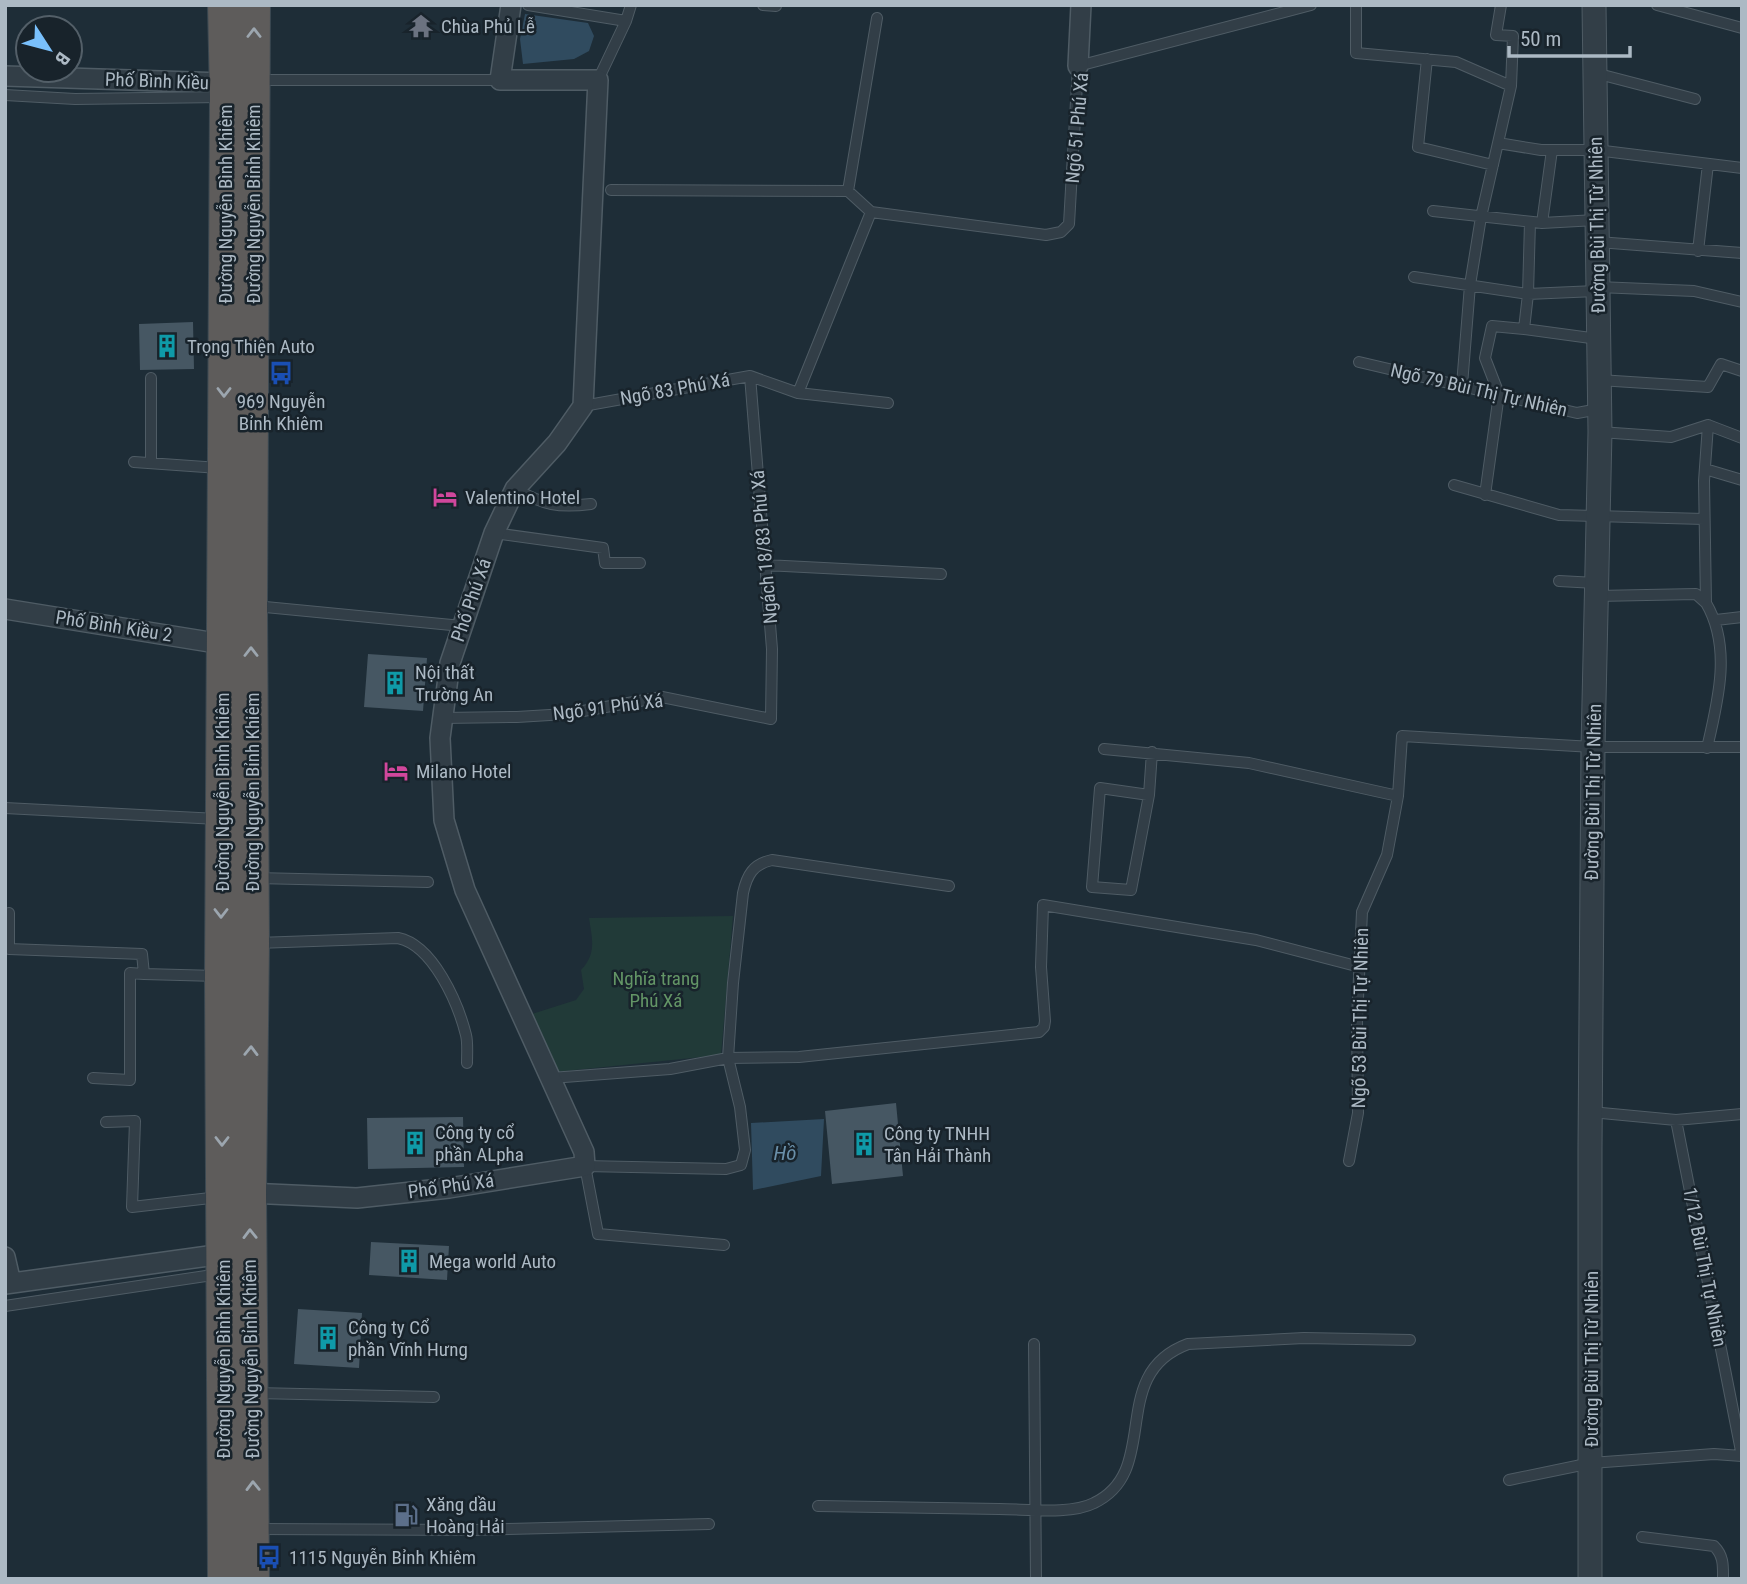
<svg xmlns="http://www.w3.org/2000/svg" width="1747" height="1584" viewBox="0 0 1747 1584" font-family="'Roboto Condensed',sans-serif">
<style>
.green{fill:#213a38}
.water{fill:#304b5f}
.building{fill:#465763}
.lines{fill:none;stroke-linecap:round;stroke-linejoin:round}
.service-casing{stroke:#4f5c65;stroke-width:12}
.minor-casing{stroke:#4f5c65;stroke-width:22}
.tertiary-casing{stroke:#4f5c65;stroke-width:25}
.trunk-casing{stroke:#3c4952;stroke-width:34}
.service{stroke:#323e47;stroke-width:10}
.minor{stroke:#323e47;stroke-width:19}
.tertiary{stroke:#323e47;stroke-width:23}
.trunk{stroke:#5e5c5b;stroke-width:32}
.oneway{stroke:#9ca6af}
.labels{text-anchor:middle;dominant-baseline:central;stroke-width:5;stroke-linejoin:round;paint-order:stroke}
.poi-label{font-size:19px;fill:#acb9c4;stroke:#18232b;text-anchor:start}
.street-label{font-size:19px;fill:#acb9c4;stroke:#18232b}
.park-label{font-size:19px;fill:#639566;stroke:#18232b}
.water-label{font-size:21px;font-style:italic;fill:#6a90aa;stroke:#18232b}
</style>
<rect width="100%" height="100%" fill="#1e2d37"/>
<!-- green -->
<path class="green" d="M733 916 721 1055 555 1072 532 1014 576 1000 584 989 581 970C597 954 592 938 589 918Z"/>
<!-- water -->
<path class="water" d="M525 14 588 23 594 36 589 51 574 59 523 64 520 39Z
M824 1119 821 1176 753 1190 751 1123Z"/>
<!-- building -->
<path class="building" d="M193 322 194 369 140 370 139 324Z
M368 654 427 658 423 711 364 707Z
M896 1103 903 1176 832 1184 825 1111Z
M463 1117 464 1167 368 1169 367 1118Z
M371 1242 449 1246 447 1280 369 1275Z
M298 1309 362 1313 359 1368 294 1364Z"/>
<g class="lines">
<!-- service casing -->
<g class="service-casing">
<path id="service" d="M528 5 626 21
M763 5 776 6
M1356 5V53L1456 62 1511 86
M1657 5 1742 28
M1427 59 1418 147 1493 165
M1595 73 1695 99
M259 80H500
M598 80 626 21 631 5
M5 95 75 99 222 97
M1498 143 1541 150H1596L1742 168
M611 190 848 191 871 212 1046 235 1061 232 1069 224 1078 66 1311 5
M848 191 877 18
M1433 211 1542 223 1596 220
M1542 223 1552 150
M1598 242 1742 253
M1698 251 1708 164
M1414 277 1528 294 1596 291 1598 287 1694 291 1742 302
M1524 329 1598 339
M1359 362 1577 413 1599 409
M151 378V463
M1599 380 1708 387 1721 364 1742 371
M1462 385 1470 285 1481 217 1511 86 1513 36 1496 35 1501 5
M798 393 871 212
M583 406 750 376 798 393 888 403
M1600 432 1671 437 1708 425 1742 438
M134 462 219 468
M1705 469 1742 480
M1454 485 1559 515 1704 519
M515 489C544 505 558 508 591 504
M1485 495 1499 394 1485 358 1492 326 1524 329 1528 294 1530 222
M494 533 603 548 605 563H640
M765 565 941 574
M1559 581 1596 583
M1597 596 1696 594 1706 603
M255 606 462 626
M1716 620 1742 617
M443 718 517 717 566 714 662 697 771 719 772 649 750 376
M1707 748C1718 701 1732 647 1706 603L1704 481 1708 425
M1104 749 1249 763 1398 796
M1149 795 1100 788 1092 887 1131 890 1149 795 1152 752
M5 808 218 819
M256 878 428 882
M9 913V949L142 954 144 974 217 976
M257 943 398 938C433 945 458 1003 466 1035 468 1043 467 1054 467 1063
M93 1078 130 1080V973L144 974
M551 1078 670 1069 728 1058 799 1057 1039 1032 1044 1027 1045 1021 1041 967 1043 905 1256 940 1360 967
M1591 1112 1676 1120 1742 1114
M1676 1120 1742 1456
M106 1122 135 1121 132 1207 219 1197
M1349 1161 1358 1113 1357 1020 1362 912 1387 855 1398 796 1402 736 1593 747H1742
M724 1245 598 1234 585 1166 726 1169 741 1165 745 1150 740 1107 728 1058 733 983 743 893C747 875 753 864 772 860L949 886
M5 1306 219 1274
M1034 1344 1036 1579
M256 1393 434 1397
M1509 1480 1591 1463 1714 1454 1742 1456
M818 1506C879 1507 939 1508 999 1509 1026 1509 1071 1515 1094 1503 1163 1470 1106 1374 1188 1344L1304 1338 1410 1340
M257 1529 473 1530 709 1524
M1642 1537 1714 1546C1724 1556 1723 1566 1723 1579"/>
</g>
<!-- minor casing -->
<g class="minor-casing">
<path id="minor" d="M1078 66 1081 5
M5 76 224 83
M5 609 222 644
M250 1193 357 1198 449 1188 585 1166 584 1152 465 890 444 820 440 738 450 663 494 533 515 489 557 443 583 406 598 80H500L511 5
M5 1257 11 1283
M5 1284 223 1254"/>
</g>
<!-- tertiary casing -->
<g class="tertiary-casing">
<path id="tertiary" d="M1590 1579V1148L1593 747 1600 432 1594 5"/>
</g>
<!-- trunk casing -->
<g class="trunk-casing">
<path id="trunk" d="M224 5 226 97 221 977 224 1579
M253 1579 250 1193 253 943 251 606 254 5"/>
</g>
<!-- service -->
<use href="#service" class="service"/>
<!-- minor -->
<use href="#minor" class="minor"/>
<!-- tertiary -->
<use href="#tertiary" class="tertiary"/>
<!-- trunk -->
<use href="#trunk" class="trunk"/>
</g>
<!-- one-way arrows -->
<defs><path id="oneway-chevron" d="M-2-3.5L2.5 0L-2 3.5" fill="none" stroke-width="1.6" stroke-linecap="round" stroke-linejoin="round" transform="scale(1.75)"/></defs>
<g class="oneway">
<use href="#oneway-chevron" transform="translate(254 33) rotate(-90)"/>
<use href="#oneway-chevron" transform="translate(224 392) rotate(90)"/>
<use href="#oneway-chevron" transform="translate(251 652) rotate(-90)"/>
<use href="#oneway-chevron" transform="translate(221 913) rotate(90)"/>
<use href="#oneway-chevron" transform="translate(251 1051) rotate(-89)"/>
<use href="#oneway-chevron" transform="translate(222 1141) rotate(90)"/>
<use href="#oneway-chevron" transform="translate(250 1234) rotate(-91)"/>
<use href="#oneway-chevron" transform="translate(253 1486) rotate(-91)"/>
</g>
<!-- icons -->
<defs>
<g id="temple-bare" transform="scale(1.89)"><path d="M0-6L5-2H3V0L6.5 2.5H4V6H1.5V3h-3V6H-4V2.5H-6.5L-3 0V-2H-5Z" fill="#6b7280" stroke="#18232b" stroke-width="2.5" paint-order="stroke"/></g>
<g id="building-bare" transform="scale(1.89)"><path d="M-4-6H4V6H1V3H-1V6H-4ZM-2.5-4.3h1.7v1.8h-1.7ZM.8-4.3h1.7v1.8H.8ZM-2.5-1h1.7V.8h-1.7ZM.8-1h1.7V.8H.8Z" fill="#0f9aa8" stroke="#18232b" stroke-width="2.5" paint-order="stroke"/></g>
<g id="bus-bare" transform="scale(1.89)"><path d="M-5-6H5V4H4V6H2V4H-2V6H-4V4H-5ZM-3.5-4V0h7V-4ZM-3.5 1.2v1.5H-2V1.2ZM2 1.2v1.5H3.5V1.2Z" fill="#1a4fb4" stroke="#18232b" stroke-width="2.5" paint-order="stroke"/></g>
<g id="hotel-bare" transform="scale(1.89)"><path d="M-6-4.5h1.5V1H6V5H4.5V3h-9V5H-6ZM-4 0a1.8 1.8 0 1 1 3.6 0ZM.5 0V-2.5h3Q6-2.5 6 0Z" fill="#d1479c" stroke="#18232b" stroke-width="2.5" paint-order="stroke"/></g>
<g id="fuel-bare" transform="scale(1.89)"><path d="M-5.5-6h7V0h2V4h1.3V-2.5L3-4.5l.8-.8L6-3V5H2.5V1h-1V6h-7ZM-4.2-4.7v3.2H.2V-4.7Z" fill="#5c6f8a" stroke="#18232b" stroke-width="2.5" paint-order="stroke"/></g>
</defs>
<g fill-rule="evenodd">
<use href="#temple-bare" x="421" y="26"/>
<use href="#building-bare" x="167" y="346"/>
<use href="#bus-bare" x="281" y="373"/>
<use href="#hotel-bare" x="445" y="497"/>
<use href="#building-bare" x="395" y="683"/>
<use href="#hotel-bare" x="396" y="771"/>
<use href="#building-bare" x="415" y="1143"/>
<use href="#building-bare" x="864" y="1144"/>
<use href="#building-bare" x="409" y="1261"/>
<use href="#building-bare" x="328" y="1338"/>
<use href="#fuel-bare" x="406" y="1515"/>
<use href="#bus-bare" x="269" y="1557"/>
</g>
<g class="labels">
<!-- poi labels -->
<g class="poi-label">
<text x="441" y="26">Chùa Phủ Lễ</text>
<text x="187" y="346">Trọng Thiện Auto</text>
<text x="281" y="401" text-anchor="middle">969 Nguyễn<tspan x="281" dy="22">Bỉnh Khiêm</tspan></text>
<text x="465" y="497">Valentino Hotel</text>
<text x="415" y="672">Nội thất<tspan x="415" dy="22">Trường An</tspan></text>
<text x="416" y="771">Milano Hotel</text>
<text x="435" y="1132">Công ty cổ<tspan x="435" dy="22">phần ALpha</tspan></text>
<text x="884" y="1133">Công ty TNHH<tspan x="884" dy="22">Tân Hải Thành</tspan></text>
<text x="429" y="1261">Mega world Auto</text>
<text x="348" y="1327">Công ty Cổ<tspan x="348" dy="22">phần Vĩnh Hưng</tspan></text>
<text x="426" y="1504">Xăng dầu<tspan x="426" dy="22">Hoàng Hải</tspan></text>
<text x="289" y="1557">1115 Nguyễn Bỉnh Khiêm</text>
</g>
<!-- street labels -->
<g class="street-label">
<text transform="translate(157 81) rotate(2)">Phố Bình Kiều</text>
<text transform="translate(1077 128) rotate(-85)">Ngõ 51 Phú Xá</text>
<text transform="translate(225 204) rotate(-90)">Đường Nguyễn Bình Khiêm</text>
<text transform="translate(253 204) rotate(-90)">Đường Nguyễn Bỉnh Khiêm</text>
<text transform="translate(1597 225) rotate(-91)">Đường Bùi Thị Từ Nhiên</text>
<text transform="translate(675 389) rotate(-10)">Ngõ 83 Phú Xá</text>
<text transform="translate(1479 390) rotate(13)">Ngõ 79 Bùi Thị Tự Nhiên</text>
<text transform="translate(764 547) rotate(-95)">Ngách 18/83 Phú Xá</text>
<text transform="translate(471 600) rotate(-71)">Phố Phú Xá</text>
<text transform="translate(114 626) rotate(9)">Phố Bình Kiều 2</text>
<text transform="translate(608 707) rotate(-7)">Ngõ 91 Phú Xá</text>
<text transform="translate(222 792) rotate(-90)">Đường Nguyễn Bình Khiêm</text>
<text transform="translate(252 792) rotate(-90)">Đường Nguyễn Bỉnh Khiêm</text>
<text transform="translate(1593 792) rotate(-89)">Đường Bùi Thị Từ Nhiên</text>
<text transform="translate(1360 1018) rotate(-89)">Ngõ 53 Bùi Thị Tự Nhiên</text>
<text transform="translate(451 1186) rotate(-8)">Phố Phú Xá</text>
<text transform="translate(1705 1267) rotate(79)">1/12 Bùi Thị Tự Nhiên</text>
<text transform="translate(223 1359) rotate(-90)">Đường Nguyễn Bình Khiêm</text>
<text transform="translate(251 1359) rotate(-91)">Đường Nguyễn Bỉnh Khiêm</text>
<text transform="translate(1591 1359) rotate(-90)">Đường Bùi Thị Từ Nhiên</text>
</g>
<!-- park labels -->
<g class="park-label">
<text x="656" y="978">Nghĩa trang<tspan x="656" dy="22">Phú Xá</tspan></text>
</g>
<!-- water labels -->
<g class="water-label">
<text x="785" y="1153">Hồ</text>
</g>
</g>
<!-- border -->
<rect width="1747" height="1584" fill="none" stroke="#acb9c4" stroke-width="14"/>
<!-- north arrow -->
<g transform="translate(49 49) rotate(126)"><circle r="33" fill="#18232b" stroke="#535f68" stroke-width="2"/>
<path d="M0-5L12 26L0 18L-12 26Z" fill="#79c0fc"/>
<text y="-10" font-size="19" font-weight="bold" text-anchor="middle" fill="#acb9c4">B</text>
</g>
<!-- scale -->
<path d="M1509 46v10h121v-10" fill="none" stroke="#acb9c4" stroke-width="3.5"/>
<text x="1520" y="46" font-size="21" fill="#acb9c4" stroke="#18232b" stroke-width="5" paint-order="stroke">50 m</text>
</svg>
